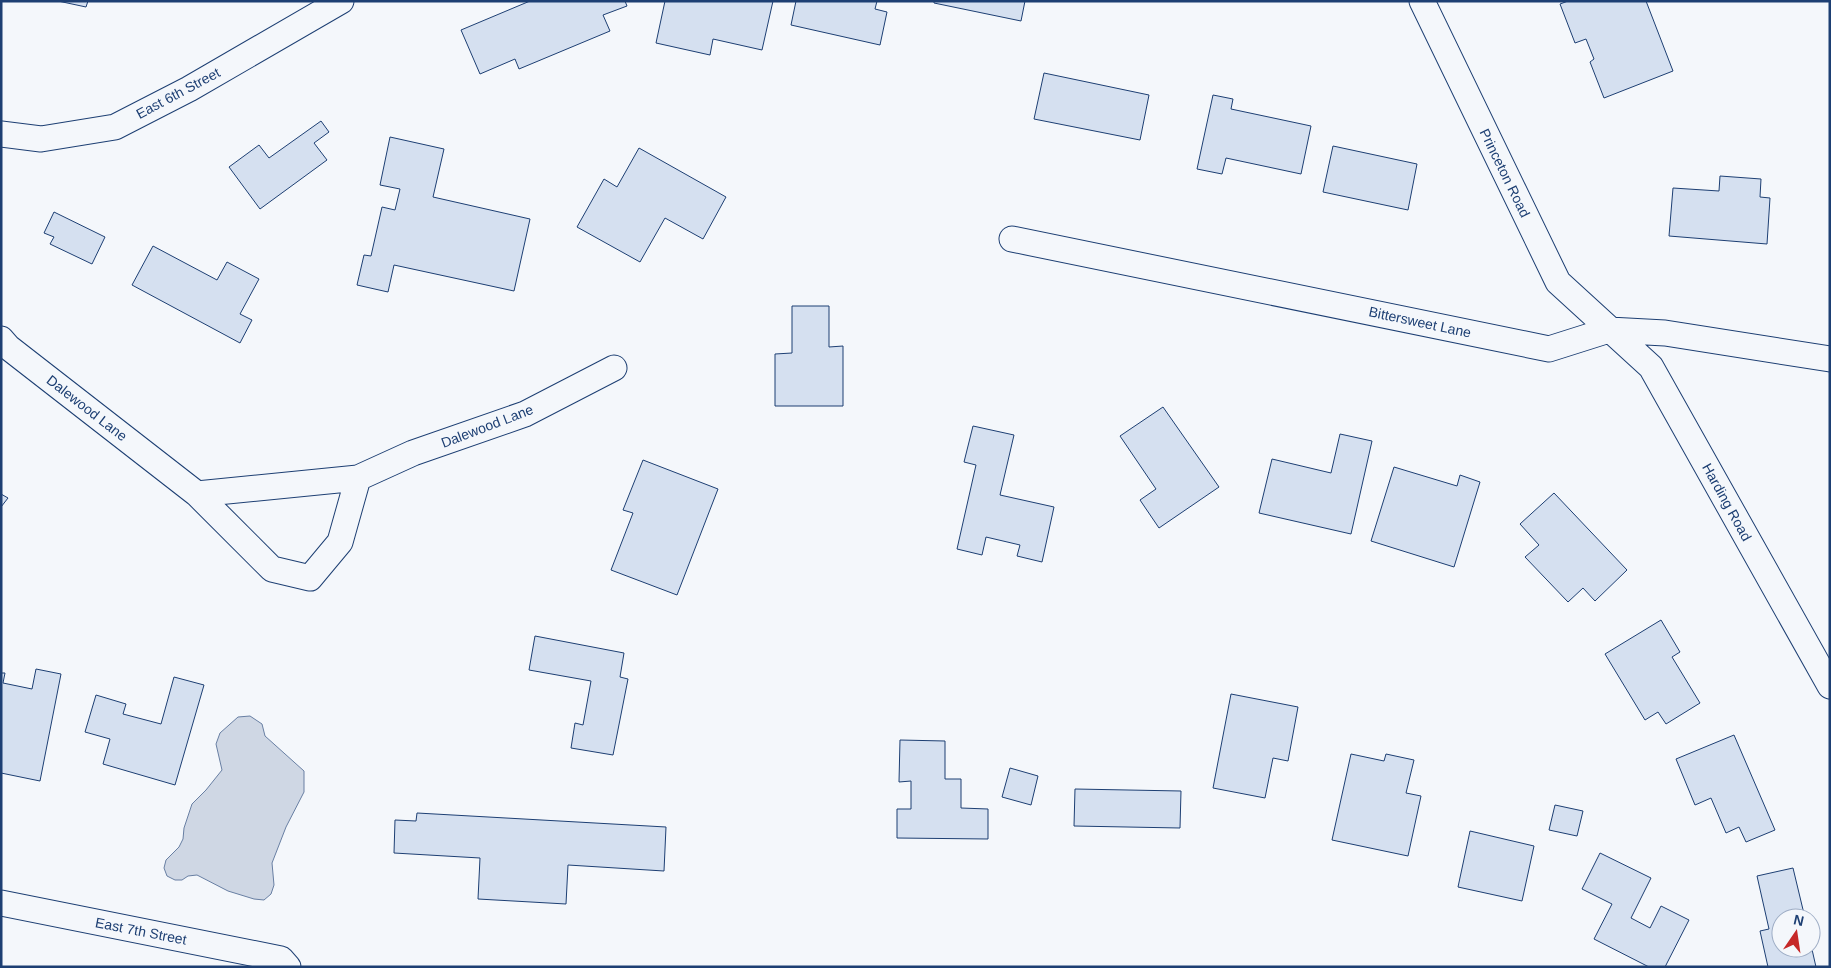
<svg xmlns="http://www.w3.org/2000/svg" width="1831" height="968" viewBox="0 0 1831 968" font-family="Helvetica,sans-serif">
<style>
.water{fill:#cfd7e4;stroke:#687fa3}
.building{fill:#d5e0f0;stroke:#1d3f73}
.lines{fill:none;stroke-linecap:round;stroke-linejoin:round}
.street-casing{stroke:#1d3f73;stroke-width:27}
.street{stroke:#f4f7fb;stroke-width:25}
.labels{text-anchor:middle;dominant-baseline:central;stroke-width:4;stroke-linejoin:round;paint-order:stroke}
.street-label{font-size:14px;fill:#1d3f73;stroke:#f4f7fb}
</style>
<rect width="100%" height="100%" fill="#f4f7fb"/>
<!-- water -->
<path class="water" d="M250 716 262 724 265 736 304 771V792L286 827 272 863 274 885 271 894 264 900 254 899 228 891 197 875 188 876 182 880H175L167 876 164 868 166 860 179 847 183 839 184 828 192 804 206 790 222 770 216 744 220 733 238 717Z"/>
<!-- building -->
<path class="building" d="M58 1H88L86 7Z
M530 1H625L627 6 603 15 610 31 519 69 515 59 480 74 461 30Z
M665 1H773L762 50 713 39 710 55 656 43Z
M796 1H877L875 9 887 12 880 45 791 25Z
M934 1H1025L1021 21 934 3Z
M1568 1H1646L1673 71 1604 98 1590 62 1594 59 1586 39 1575 43 1560 4Z
M1044 73 1149 95 1140 140 1034 119Z
M1213 95 1233 99 1231 109 1311 126 1301 174 1226 158 1222 174 1197 169Z
M321 121 329 132 314 143 327 160 260 209 229 167 259 145 269 158Z
M390 137 444 149 433 197 530 219 514 291 394 265 388 292 357 285 364 255 371 256 382 207 395 210 400 189 380 185Z
M1333 146 1417 164 1408 210 1323 192Z
M639 148 726 197 703 239 665 218 640 262 577 227 604 179 617 187Z
M1720 176 1761 179 1760 197 1770 198 1767 244 1669 236 1673 188 1719 191Z
M54 212 105 237 92 264 50 244 54 237 44 233Z
M153 246 217 280 227 262 259 279 240 314 252 320 240 343 132 285Z
M792 306H829V347L843 346V406H775V354L792 353Z
M1163 407 1219 487 1159 528 1140 500 1156 489 1120 436Z
M973 426 1014 435 1000 495 1054 507 1042 562 1017 556 1020 545 986 537 982 555 957 549 976 465 964 462Z
M1340 434 1372 441 1351 534 1259 513 1272 459 1331 473Z
M643 460 718 489 677 595 611 570 633 513 623 510Z
M1394 467 1457 486 1460 475 1480 482 1454 567 1371 541Z
M1554 493 1627 570 1595 601 1583 588 1568 602 1525 557 1539 545 1520 524Z
M1 494 8 498 1 507Z
M1661 620 1680 652 1672 657 1700 703 1666 724 1658 712 1645 720 1605 654Z
M535 636 624 653 620 677 628 679 613 755 571 748 575 723 583 725 591 681 529 670Z
M36 669 61 674 40 781 1 773V673H5L3 683 32 689Z
M174 677 204 685 175 785 103 764 110 739 85 732 96 695 126 704 123 714 161 724Z
M1231 694 1298 707 1288 761 1273 758 1265 798 1213 788Z
M1734 735 1775 830 1746 842 1739 827 1726 833 1711 798 1695 805 1676 759Z
M900 740 945 741V779H961V808L988 809V839L897 838V809H911V781L899 782Z
M1351 754 1384 761 1386 754 1414 760 1406 793 1421 796 1408 856 1332 840Z
M1010 768 1038 776 1031 805 1002 797Z
M1075 789 1181 791 1180 828 1074 826Z
M1555 805 1583 811 1577 836 1549 830Z
M417 813 666 827 664 871 568 865 566 904 478 899 480 858 394 853 395 820 416 821Z
M1470 831 1534 846 1522 901 1458 887Z
M1600 853 1651 878 1631 918 1650 928 1661 906 1689 920 1665 967H1649L1594 939 1612 904 1582 889Z
M1793 868 1805 918H1781V948H1811V945L1816 967H1768L1760 931 1769 929 1757 876Z"/>
<g class="lines">
<!-- street casing -->
<g class="street-casing">
<path id="street" d="M1422 1 1558 282 1651 367 1830 686
M1 134 41 139 115 127 189 89 341 1
M1012 239 1549 349 1609 330 1665 333 1830 359
M1 339 8 347 197 494 272 569 310 578 340 542 358 478
M197 494 358 478 413 453 525 414 614 368
M1 903 281 959 288 967"/>
</g>
<!-- street -->
<use href="#street" class="street"/>
</g>
<g class="labels">
<!-- street labels -->
<g class="street-label">
<text transform="translate(178 93) rotate(-28)">East 6th Street</text>
<text transform="translate(1505 173) rotate(64)">Princeton Road</text>
<text transform="translate(1420 322) rotate(12)">Bittersweet Lane</text>
<text transform="translate(87 408) rotate(38)">Dalewood Lane</text>
<text transform="translate(487 426) rotate(-21)">Dalewood Lane</text>
<text transform="translate(1727 502) rotate(61)">Harding Road</text>
<text transform="translate(141 931) rotate(11)">East 7th Street</text>
</g>
</g>
<!-- border -->
<rect width="1831" height="968" fill="none" stroke="#1d3f73" stroke-width="5"/>
<!-- north arrow -->
<g transform="translate(1796 933) rotate(13)"><circle r="24" fill="#f4f7fb" stroke="#9eadc5"/>
<path d="M0-4L9 19L0 12L-9 19Z" fill="#c62828"/>
<text y="-8" font-size="14" font-weight="bold" text-anchor="middle" fill="#1d3f73">N</text>
</g>
</svg>
